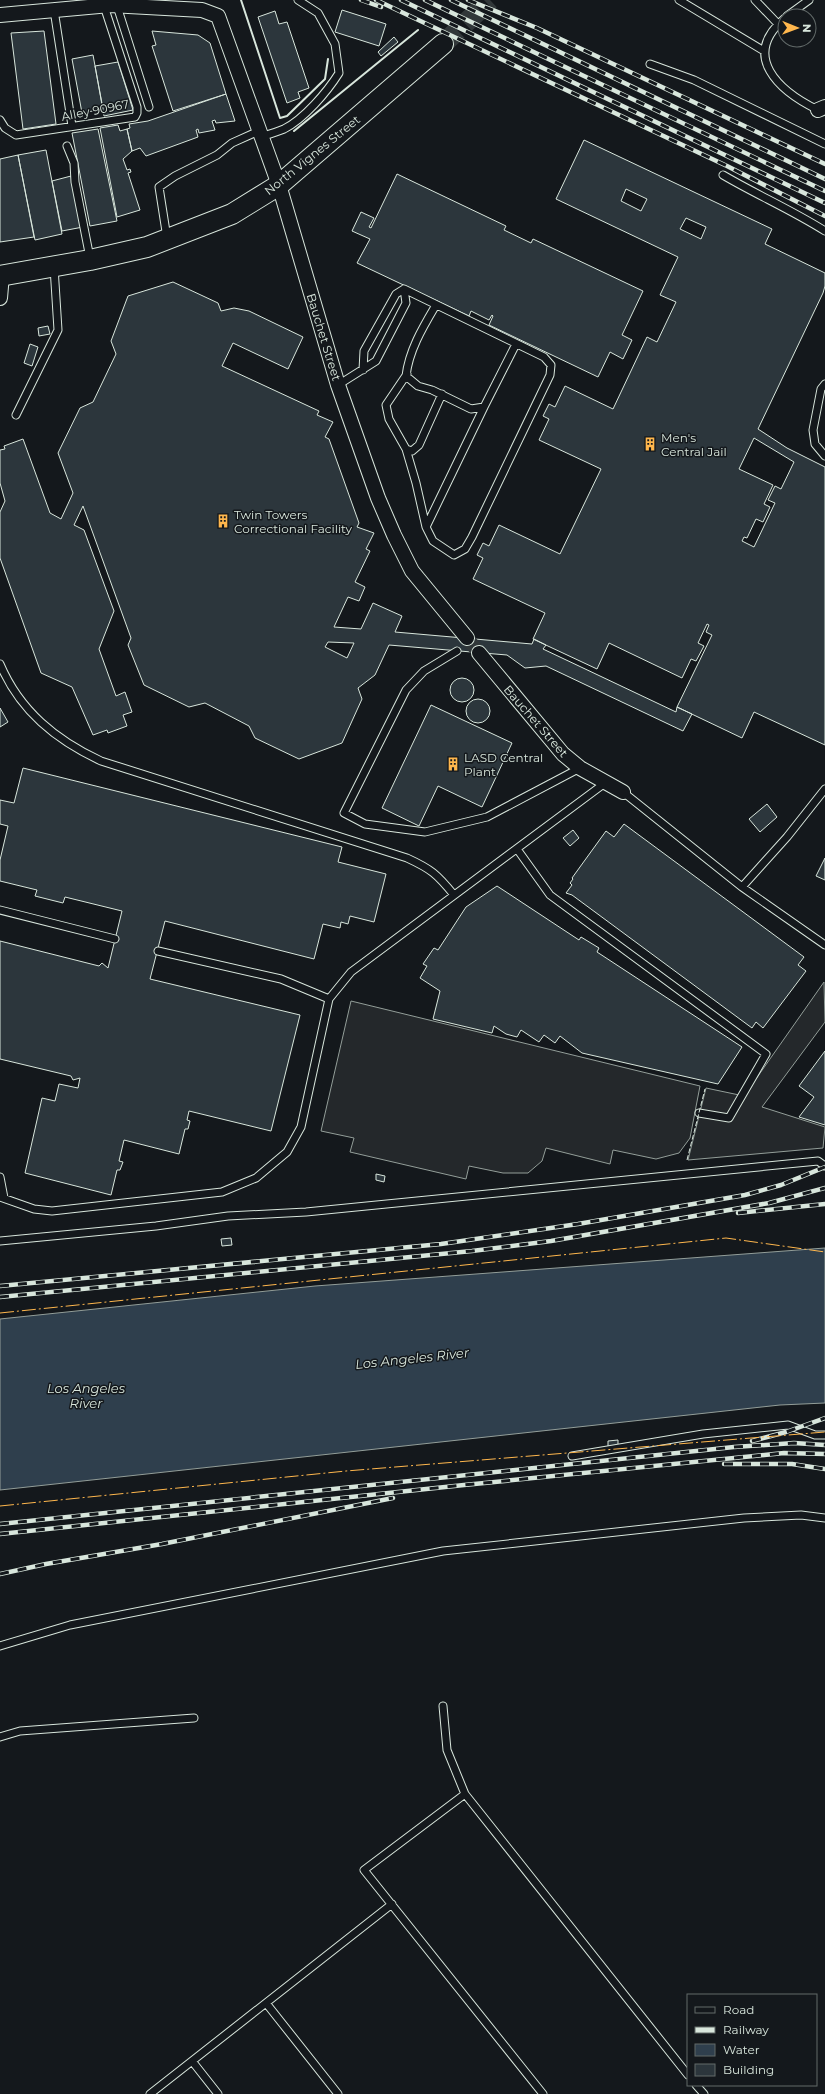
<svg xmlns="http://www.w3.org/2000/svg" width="825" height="2094" viewBox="0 0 825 2094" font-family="Montserrat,sans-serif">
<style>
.parking{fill:#24282b;stroke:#939e99}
.water{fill:#2f3f4d;stroke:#939e99}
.building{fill:#2c363c;stroke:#d8e6dc;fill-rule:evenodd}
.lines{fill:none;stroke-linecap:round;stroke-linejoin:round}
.street-tunnel{stroke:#313739;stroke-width:14;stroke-dasharray:14 7;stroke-linecap:butt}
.secondary-tunnel{stroke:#313739;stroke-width:20;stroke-dasharray:20 10;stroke-linecap:butt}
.lane-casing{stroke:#d8e6dc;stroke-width:9}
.street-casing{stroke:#d8e6dc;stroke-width:16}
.secondary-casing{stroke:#d8e6dc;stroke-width:22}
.lane{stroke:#14181c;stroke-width:7}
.street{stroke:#14181c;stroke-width:14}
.secondary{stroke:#14181c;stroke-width:20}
.rail-casing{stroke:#d8e6dc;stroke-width:4.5}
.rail{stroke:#14181c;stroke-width:3;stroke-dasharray:9;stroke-linecap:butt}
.fence{stroke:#d8e6dc;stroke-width:1;stroke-dasharray:5 2;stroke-linecap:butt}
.wall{stroke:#d8e6dc;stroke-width:2}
.power{stroke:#ffb74d;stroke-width:1;stroke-dasharray:14 3 2 3;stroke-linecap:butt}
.labels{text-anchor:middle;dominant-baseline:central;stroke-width:3;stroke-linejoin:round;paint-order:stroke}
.street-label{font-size:12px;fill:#d8e6dc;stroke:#14181c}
.poi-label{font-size:12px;fill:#d8e6dc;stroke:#14181c;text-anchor:start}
.water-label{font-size:13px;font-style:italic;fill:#d8e6dc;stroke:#14181c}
</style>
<rect width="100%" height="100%" fill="#14181c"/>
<!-- parking -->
<path class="parking" d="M824 982 825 1022 762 1107 825 1127 823 1148 688 1160 706 1088 744 1096Z
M351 1001 700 1086 690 1138 679 1153 656 1159 613 1150 610 1164 546 1148 542 1161 528 1173H503L469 1166 466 1179 350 1152 354 1138 321 1131Z"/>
<!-- water -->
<path class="water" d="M825 1248V1403L780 1405 0 1490V1319L315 1286Z"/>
<!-- building -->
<path class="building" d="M342 10 386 24 379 46 335 32Z
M275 11 279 24 287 22 309 88 298 92 300 98 287 103 258 17Z
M44 31 56 124 23 129 11 33Z
M152 31 198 35 210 43 226 94 173 111 152 46 156 45Z
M394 37 398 42 381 56 378 52Z
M93 55 103 109 82 113 72 59Z
M118 62 133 110 104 116 95 66Z
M226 94 235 121 216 123 215 120 212 121 215 130 199 133 198 129 196 130 198 137 146 156 140 148 132 151 127 129 130 128 129 124 148 121Z
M118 125 120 131 127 129 132 151 123 159 127 170 130 169 131 172 128 173 140 210 117 217 100 128Z
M98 129 117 221 90 226 72 133Z
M584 140 772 229 765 244 825 273V286L823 293 758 429 787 448 825 467V745L754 712 742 738 677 707 712 635 706 632 709 625 707 624 698 643 704 646 696 661 691 659 682 678 609 643 597 669 533 639 545 613 473 579 483 558 477 555 483 543 489 546 499 525 560 554 601 469 539 440 549 419 543 416 549 404 555 407 565 386 613 409 647 337 657 342 676 302 660 295 678 257 556 199ZM626 189 647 199 641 211 621 201ZM686 218 706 227 701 239 680 229ZM754 438 794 462 781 489 775 486 768 500 775 503 754 547 742 541 744 537 747 538 756 519 763 522 770 507 764 504 773 485 739 469Z
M46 150 62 234 35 240 18 155Z
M18 155 34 237 0 242V159Z
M397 174 506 226 504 230 531 243 533 239 643 291 622 335 632 340 623 359 610 352 598 377 489 325 493 316 492 315 489 320 471 311 469 316 357 263 370 239 352 231 361 212 374 218 369 227 371 228Z
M71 176 83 227 62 231 52 181Z
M173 282 218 303 221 311 234 308 249 311 303 337 288 369 233 343 222 366 319 411 317 415 333 422 325 437 329 439 359 523 357 527 374 533 366 549 370 551 355 582 365 587 359 601 348 597 334 627 361 629 373 603 402 616 395 632 532 644 534 639 546 645 543 649 676 712 677 707 692 714 683 731 546 666 525 668 507 655 389 645 375 675 358 688 362 699 342 743 299 759 255 738 249 726 205 703 189 707 144 685 128 645 131 638 83 506 74 525 84 530 114 611 99 649 116 696 125 692 132 712 123 715 127 726 108 733 107 730 93 735 72 687 41 673 0 558V512L5 501 0 483V450L5 449 4 446 23 439 50 513 61 519 73 493 58 453 80 408 93 402 116 354 111 341 128 296ZM328 642 354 643 347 658 325 647Z
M48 326 50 334 39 336 38 328Z
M30 344 38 347 32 366 24 363Z
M450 690a12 12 0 1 1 24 0a12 12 0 1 1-24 0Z
M466 711a12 12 0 1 1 24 0a12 12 0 1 1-24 0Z
M431 705 512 743 482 807 438 786 419 826 382 808Z
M0 708 8 722 0 727Z
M23 768 342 847 338 862 386 874 374 922 350 916 348 924 341 922 340 928 323 924 314 959 165 921 150 979 300 1015 271 1131 189 1111 187 1120 190 1121 188 1129H185L179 1154 124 1140 119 1161 123 1162 120 1170H117L111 1195 25 1173 42 1098 55 1101 59 1084 78 1088 80 1078 73 1080 71 1076 0 1059V941L99 966 102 963 108 968 122 911 65 897 63 903 35 896 37 890 0 881V860L8 826 0 824V800L14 803Z
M767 804 777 817 760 832 749 819Z
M624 824 804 957 798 965 806 971 763 1028 756 1022 752 1028 572 895 566 893 572 885 570 883 573 879 572 878 606 831 614 837Z
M573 830 579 838 570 846 563 838Z
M825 858V880L816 876Z
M497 886 579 940 581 937 599 948 597 952 742 1047 718 1084 582 1053 560 1036 555 1043 544 1035 539 1042 521 1030 517 1037 506 1034 494 1026 492 1033 433 1019 440 991 420 978 427 966 423 964 434 948 438 950 466 907Z
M825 1051V1125L799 1117 814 1097 799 1086Z
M376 1174 385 1176 384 1182 376 1180Z
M231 1238 232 1245 222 1246 221 1239Z
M618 1440V1447L608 1448V1441Z"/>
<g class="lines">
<!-- street-tunnel -->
<path class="street-tunnel" d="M467 638 479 653"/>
<!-- secondary-tunnel -->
<path class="secondary-tunnel" d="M443 44 490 0"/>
<!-- lane casing -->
<g class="lane-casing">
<path id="lane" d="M679 0 764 51
M755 0 778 24
M117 6 149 107
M54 10 72 126
M787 16 809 0
M785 18C740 56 779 91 818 110
M650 64 694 80 825 144
M0 120 5 128 16 135 135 117 137 113V107L104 6
M263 136C270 134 277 132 284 129 304 119 327 92 339 73L335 44 318 13 298 0
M67 146 74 163 75 182 90 258
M723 175C757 195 792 210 825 231
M167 238 159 187 175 176 217 155 232 143 261 130
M404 289 544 357 551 365 550 375 472 537 465 549 454 555 433 541 426 527 484 407
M436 305C423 327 409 350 406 376L418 386 432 390 471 409 484 407 516 344
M407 374 386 405 389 419 406 449 412 451 419 445 442 394
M825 384 821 389 813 430 815 444 825 456
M338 385 376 361 406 303 404 289 396 294 364 351 363 370
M16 415 58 330 54 267
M406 449 416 483 426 527
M457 651 424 671 406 690 344 813 365 824 425 832 487 817 580 768
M0 664C20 711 56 740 101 761L407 858C431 869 437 874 454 895
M623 792 742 887 825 945
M517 849 550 895 766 1054 729 1118 699 1113
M742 887 787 837 825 789
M0 910 115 939
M158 951 281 979 329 999
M0 1177 4 1198
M0 1197 34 1209 52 1211 222 1192 256 1178 287 1152 301 1127 329 999 351 972 605 783
M0 1241 156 1226 228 1216 306 1212 818 1161 825 1166
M572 1456 703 1434 788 1425 815 1435H825
M0 1646 70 1625 443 1551 744 1518 801 1515 825 1518
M443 1706 447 1750 465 1794 688 2075
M0 1737 20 1731 194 1718
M465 1794 364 1870 543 2094
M266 2003 338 2094
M192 2061 218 2094
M696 2085 704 2094
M150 2094 392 1904"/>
</g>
<!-- street casing -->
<g class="street-casing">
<path id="street" d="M0 15 110 5 202 10 218 16 279 185 338 385 378 498 394 535 412 571 467 638
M818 110 825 107
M0 298 2 275
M479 653 563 754 580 768 623 792"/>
</g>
<!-- secondary casing -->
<g class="secondary-casing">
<path id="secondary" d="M0 276 90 260 147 247 232 214 279 185 443 44"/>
</g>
<!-- lane -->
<use href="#lane" class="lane"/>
<!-- street -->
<use href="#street" class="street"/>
<!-- secondary -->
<use href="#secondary" class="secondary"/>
<!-- rail casing -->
<g class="rail-casing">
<path id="rail" d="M361 0 381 7
M376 0 727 166 825 216
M401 0 825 203
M425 0 825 191
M451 0 825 179
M468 0 537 28 825 164
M738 1213 825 1204
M0 1286 441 1244 578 1224 745 1195 781 1185 825 1167
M0 1297 472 1251 551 1241 769 1203 825 1188
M752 1441 786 1432 825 1418
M724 1464H792L825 1469
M0 1524 734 1447 794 1443 825 1445
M0 1534 464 1485 784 1453 825 1454
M0 1574 46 1564 162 1544 393 1498"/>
</g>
<!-- rail -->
<use href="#rail" class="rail"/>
<!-- fence -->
<path class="fence" d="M687 1160 705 1089"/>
<!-- wall -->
<path class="wall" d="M241 0 280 118 287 116 325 79 328 59
M294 131 418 30"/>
<!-- power -->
<path class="power" d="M0 1313 726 1238 825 1252
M0 1506 346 1471 825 1432"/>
</g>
<!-- icons -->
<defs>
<g id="building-bare" transform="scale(1.08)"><path d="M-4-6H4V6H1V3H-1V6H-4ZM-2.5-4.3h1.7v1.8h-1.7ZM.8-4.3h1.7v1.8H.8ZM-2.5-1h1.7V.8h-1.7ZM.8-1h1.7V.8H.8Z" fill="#ffb74d" stroke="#14181c" stroke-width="2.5" paint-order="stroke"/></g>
</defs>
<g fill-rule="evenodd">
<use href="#building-bare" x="650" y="444"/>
<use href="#building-bare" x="223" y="521"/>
<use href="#building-bare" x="453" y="764"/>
</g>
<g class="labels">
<!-- street labels -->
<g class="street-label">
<text transform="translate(95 110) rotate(-11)">Alley 90967</text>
<text transform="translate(312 155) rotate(-39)">North Vignes Street</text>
<text transform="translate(324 337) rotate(73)">Bauchet Street</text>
<text transform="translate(536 721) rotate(49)">Bauchet Street</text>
</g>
<!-- poi labels -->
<g class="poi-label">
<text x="661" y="437">Men's<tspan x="661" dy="14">Central Jail</tspan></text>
<text x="234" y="514">Twin Towers<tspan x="234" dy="14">Correctional Facility</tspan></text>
<text x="464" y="757">LASD Central<tspan x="464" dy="14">Plant</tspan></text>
</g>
<!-- water labels -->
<g class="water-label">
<text transform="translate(412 1358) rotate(-6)">Los Angeles River</text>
<text x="86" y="1388">Los Angeles<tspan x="86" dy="15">River</tspan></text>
</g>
</g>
<!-- legend -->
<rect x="687" y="1994" width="130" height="92" fill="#14181c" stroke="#626a69"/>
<rect x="695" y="2007" width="20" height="6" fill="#14181c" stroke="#626a69"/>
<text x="723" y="2014" font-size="12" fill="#d8e6dc">Road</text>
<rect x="695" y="2027" width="20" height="6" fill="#d8e6dc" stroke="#626a69"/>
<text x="723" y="2034" font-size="12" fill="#d8e6dc">Railway</text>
<rect x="695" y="2044" width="20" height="12" fill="#2f3f4d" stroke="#626a69"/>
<text x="723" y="2054" font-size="12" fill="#d8e6dc">Water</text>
<rect x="695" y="2064" width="20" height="12" fill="#2c363c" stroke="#626a69"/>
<text x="723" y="2074" font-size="12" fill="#d8e6dc">Building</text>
<!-- north arrow -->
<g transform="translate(797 28) rotate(91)"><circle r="19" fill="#14181c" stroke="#626a69"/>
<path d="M0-3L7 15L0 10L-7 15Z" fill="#ffb74d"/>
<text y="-6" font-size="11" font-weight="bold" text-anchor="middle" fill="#d8e6dc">N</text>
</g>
</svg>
